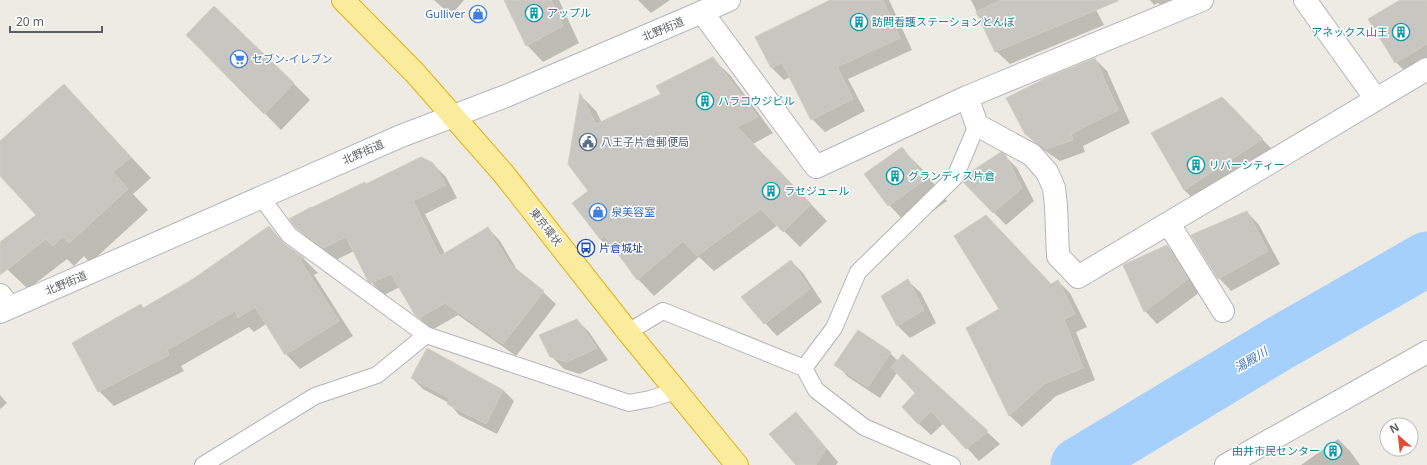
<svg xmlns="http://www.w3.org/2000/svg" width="1427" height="465" font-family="'Noto Sans','Noto Sans JP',sans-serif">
<rect width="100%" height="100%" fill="#edebe3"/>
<path fill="#0003" d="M434,0H464L451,15Z
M505,0H559L579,43L543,62L527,45Z
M638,0H670L651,13Z
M833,0H889L912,50L848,79L865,111L825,132L812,119L791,77L784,80L772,68L756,38Z
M971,0H1091L1104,25L1010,64L996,51Z
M1150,0H1183L1165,10L1158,3L1154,5Z
M1402,0H1427V72L1413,80L1396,62Z
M188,35L293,83L310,100L281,130Z
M713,59L730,75L773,133L753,144L827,221L800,247L778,225L714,271L699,257L654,296L638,279L619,253L617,255L600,239L589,191L580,95L596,111L602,123L662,95Z
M1095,59L1107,71L1130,123L1083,146L1085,152L1060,161L1038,146L1025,133Z
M64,86L151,178L133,194L148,210L90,263L84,256L74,266L67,259L28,289L7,269L0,259V243L37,215L0,175V143Z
M1221,98L1284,161L1206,211L1184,190Z
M902,149L923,170L947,201L910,227L889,205Z
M1004,155L1017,168L1034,201L1006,225L964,182Z
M433,164L446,177L457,198L425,214L445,254L488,228L500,241L519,273L543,292L556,304L516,356L458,315L432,330L416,315L400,287L384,295L369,280L354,251L336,260L309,240L297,228L366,185Z
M1247,212L1259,225L1280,264L1231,291L1219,278Z
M269,227L289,248L303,258L318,273L314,275L353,336L300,369L286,354L266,324L254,332L249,327L181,366L184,371L114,406L99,391L74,343L141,306L144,309L190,282Z
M1167,246L1180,259L1200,292L1157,324L1145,311L1124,265Z
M791,261L803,273L822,302L777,336L765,323Z
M908,281L921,293L936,323L910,338L898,326L882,296Z
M1058,281L1070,293L1087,327L1076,332L1095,380L1056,396L1022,427L1009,415L1001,310Z
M577,320L589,332L608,360L580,374L564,369L551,356Z
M890,353L898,361L987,432L1000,444L979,461L944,423L931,435L918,423L916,393L897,373L880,398L848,377L836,364Z
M412,378L503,390L514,401L497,434L459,415L449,403L423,389Z
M0,395L7,403L0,409Z
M796,413L808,426L838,462L836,465H797Z
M1338,439L1350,451L1360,465H1301Z"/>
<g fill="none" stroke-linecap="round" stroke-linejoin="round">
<path stroke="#a5d0fb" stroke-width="55" d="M1078,465L1280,343L1427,259"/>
</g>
<path fill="#c8c6c0" stroke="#d1cec1" d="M504,0H551L563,26L526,46Z
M830,0H883L900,38L837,67L853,99L811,120L782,63L771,68L755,37Z
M1001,0H1118V1L995,52L976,12Z
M1400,0H1427V44L1395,63L1368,19Z
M214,6L294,83L264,114L186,35Z
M713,57L758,117L737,127L811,204L783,232L761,209L697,256L683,241L637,280L605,236L600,239L572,203L588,191L568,164L580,93L596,124L661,94L656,86Z
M1095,58L1118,110L1071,134L1073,140L1046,149L1025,134L1006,98L1046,78Z
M64,84L131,157L113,172L128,189L69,243L63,236L53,246L46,239L0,275V242L36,215L0,176V141Z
M1222,97L1263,139L1184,190L1151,133Z
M902,147L926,179L888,206L864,174Z
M1001,152L1005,154L1022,188L993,213L963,182L966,175Z
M421,157L433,163L446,185L413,201L440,256L488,227L510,264L544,291L503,344L445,303L419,318L415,315L391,274L371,283L368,281L346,237L323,248L296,228L289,219L311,207V208L365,182L366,184Z
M1247,211L1268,251L1218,279L1191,235Z
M986,215L1051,284L1058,280L1075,314L1064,319L1083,368L1044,384L1009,416L966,328L999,309L954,236Z
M269,226L283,243L304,258L300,260L339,321L285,355L255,307L238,318L235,311L167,350L169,355L98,392L72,343L141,304L143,308L190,281Z
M1167,245L1188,279L1144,312L1123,265Z
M791,260L810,289L764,324L741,297Z
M908,279L924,310L897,326L881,296Z
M577,319L597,348L567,362L550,357L539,335Z
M858,330L891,352L868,387L834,365Z
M427,348L503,390L486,424L447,404L450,399L411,378Z
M903,354L988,431L966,449L931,411L918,424L902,407L915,393L891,367Z
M796,412L826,449L816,465H796L769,434Z"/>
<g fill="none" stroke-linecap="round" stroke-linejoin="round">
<defs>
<path id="service" d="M261,197L289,235L426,335L629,403L650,399L676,391
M628,332L663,311L804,368L816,390L864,427L952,465
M804,368L834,328L858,272L955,177L977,125
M203,465L315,396L377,375L426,335"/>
<path id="minor" d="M1305,0L1376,99
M702,12L816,167L967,97L977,125L1032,155L1047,172L1054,188L1056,206L1058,256L1078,277L1427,69
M967,97L1202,0
M1169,224L1223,311
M0,295L10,307
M1226,465L1427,352"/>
<path id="secondary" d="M0,312L401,136L506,96L702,12L729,0"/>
<path id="trunk" d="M343,0L415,73L503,173L628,332L737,465"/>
</defs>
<use href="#service" stroke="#b3b5ba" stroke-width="18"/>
<use href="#minor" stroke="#b3b5ba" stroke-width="24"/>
<use href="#secondary" stroke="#b4b7bd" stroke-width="24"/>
<use href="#trunk" stroke="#e6b00a" stroke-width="24"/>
<use href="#service" stroke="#fff" stroke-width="16"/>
<use href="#minor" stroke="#fff" stroke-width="22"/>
<use href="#secondary" stroke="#fff" stroke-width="22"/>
<use href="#trunk" stroke="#faec9c" stroke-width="22"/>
</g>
<defs>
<symbol id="building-ring" viewBox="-11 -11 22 22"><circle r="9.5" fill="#fff" stroke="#0f9aa8" stroke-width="1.5"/><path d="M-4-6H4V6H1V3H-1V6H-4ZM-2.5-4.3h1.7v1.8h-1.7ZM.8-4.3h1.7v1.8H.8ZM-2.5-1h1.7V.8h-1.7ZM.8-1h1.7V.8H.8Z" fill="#0f9aa8"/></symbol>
<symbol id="shop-ring" viewBox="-11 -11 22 22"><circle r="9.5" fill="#fff" stroke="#3f7fe0" stroke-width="1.5"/><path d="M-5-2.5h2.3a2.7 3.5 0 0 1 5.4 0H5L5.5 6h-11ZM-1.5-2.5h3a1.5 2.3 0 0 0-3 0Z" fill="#3f7fe0"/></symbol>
<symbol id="supermarket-ring" viewBox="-11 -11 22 22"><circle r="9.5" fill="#fff" stroke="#3f7fe0" stroke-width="1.5"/><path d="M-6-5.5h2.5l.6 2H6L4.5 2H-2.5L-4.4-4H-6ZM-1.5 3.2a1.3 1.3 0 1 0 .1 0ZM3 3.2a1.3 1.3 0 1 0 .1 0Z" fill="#3f7fe0"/></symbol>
<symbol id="civic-ring" viewBox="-11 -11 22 22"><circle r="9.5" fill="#fff" stroke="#5c6f8a" stroke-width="1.5"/><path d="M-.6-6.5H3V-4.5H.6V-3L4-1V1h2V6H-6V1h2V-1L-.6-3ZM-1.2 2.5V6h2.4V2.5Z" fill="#5c6f8a"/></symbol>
<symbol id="bus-ring" viewBox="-11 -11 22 22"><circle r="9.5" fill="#fff" stroke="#1a4fb4" stroke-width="1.5"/><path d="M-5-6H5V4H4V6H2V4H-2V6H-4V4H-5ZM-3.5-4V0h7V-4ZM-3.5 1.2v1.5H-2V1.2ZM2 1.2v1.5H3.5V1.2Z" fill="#1a4fb4"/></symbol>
</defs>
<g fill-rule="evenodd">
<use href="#building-ring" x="524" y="3" width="20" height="20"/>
<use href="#shop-ring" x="468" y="4" width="20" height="20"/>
<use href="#building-ring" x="849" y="12" width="20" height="20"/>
<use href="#building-ring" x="1391" y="22" width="20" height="20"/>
<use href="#supermarket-ring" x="229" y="49" width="20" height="20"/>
<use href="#building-ring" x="695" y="91" width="20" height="20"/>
<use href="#civic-ring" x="578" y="132" width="20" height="20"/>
<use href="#building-ring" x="1186" y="155" width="20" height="20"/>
<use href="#building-ring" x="885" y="166" width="20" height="20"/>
<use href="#building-ring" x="761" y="181" width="20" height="20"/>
<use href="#shop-ring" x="588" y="202" width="20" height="20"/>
<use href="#bus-ring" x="576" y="238" width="20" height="20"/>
<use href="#building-ring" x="1323" y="441" width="20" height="20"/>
</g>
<g text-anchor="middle" stroke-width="3" stroke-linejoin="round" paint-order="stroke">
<g font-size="11" fill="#0d838f" stroke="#fff" text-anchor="start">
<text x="547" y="17">アップル</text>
<text x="872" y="26">訪問看護ステーションとんぼ</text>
<text x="1388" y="36" text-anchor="end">アネックス山王</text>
<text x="718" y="105">ハラコウジビル</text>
<text x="1209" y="169">リバーシティー</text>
<text x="908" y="180">グランディス片倉</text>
<text x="784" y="195">ラセジュール</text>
<text x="1320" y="455" text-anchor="end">由井市民センター</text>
</g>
<g font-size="11" fill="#366cbe" stroke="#fff" text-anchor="start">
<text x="465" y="18" text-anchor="end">Gulliver</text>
<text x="252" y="63">セブン-イレブン</text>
<text x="611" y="216">泉美容室</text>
</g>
<g font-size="11" fill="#5b5e63" stroke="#fff">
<text transform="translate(663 29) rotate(-23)" y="4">北野街道</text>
<text transform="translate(363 152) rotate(-24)" y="4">北野街道</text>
<text transform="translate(546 227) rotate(52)" y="4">東京環状</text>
<text transform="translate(66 283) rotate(-23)" y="4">北野街道</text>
</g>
<g font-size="11" fill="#4e5e75" stroke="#fff" text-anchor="start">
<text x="601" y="146">八王子片倉郵便局</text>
</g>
<g font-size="11" fill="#164399" stroke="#fff" text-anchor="start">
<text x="599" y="252">片倉城址</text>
</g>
<g font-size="12" font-style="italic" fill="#4575b5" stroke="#fff">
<text transform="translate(1251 360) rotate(-31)" y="4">湯殿川</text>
</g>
</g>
<g transform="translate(1399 437) rotate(332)"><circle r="19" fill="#ffffff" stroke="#bdbfc1"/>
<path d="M0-3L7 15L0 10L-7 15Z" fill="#e14d34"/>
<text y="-6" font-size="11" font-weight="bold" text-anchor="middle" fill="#5b5e63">N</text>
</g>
<path d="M10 26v6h92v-6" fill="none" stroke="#5b5e63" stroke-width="2"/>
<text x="16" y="26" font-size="12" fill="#5b5e63" stroke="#ffffff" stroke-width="3" paint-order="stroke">20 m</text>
</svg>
